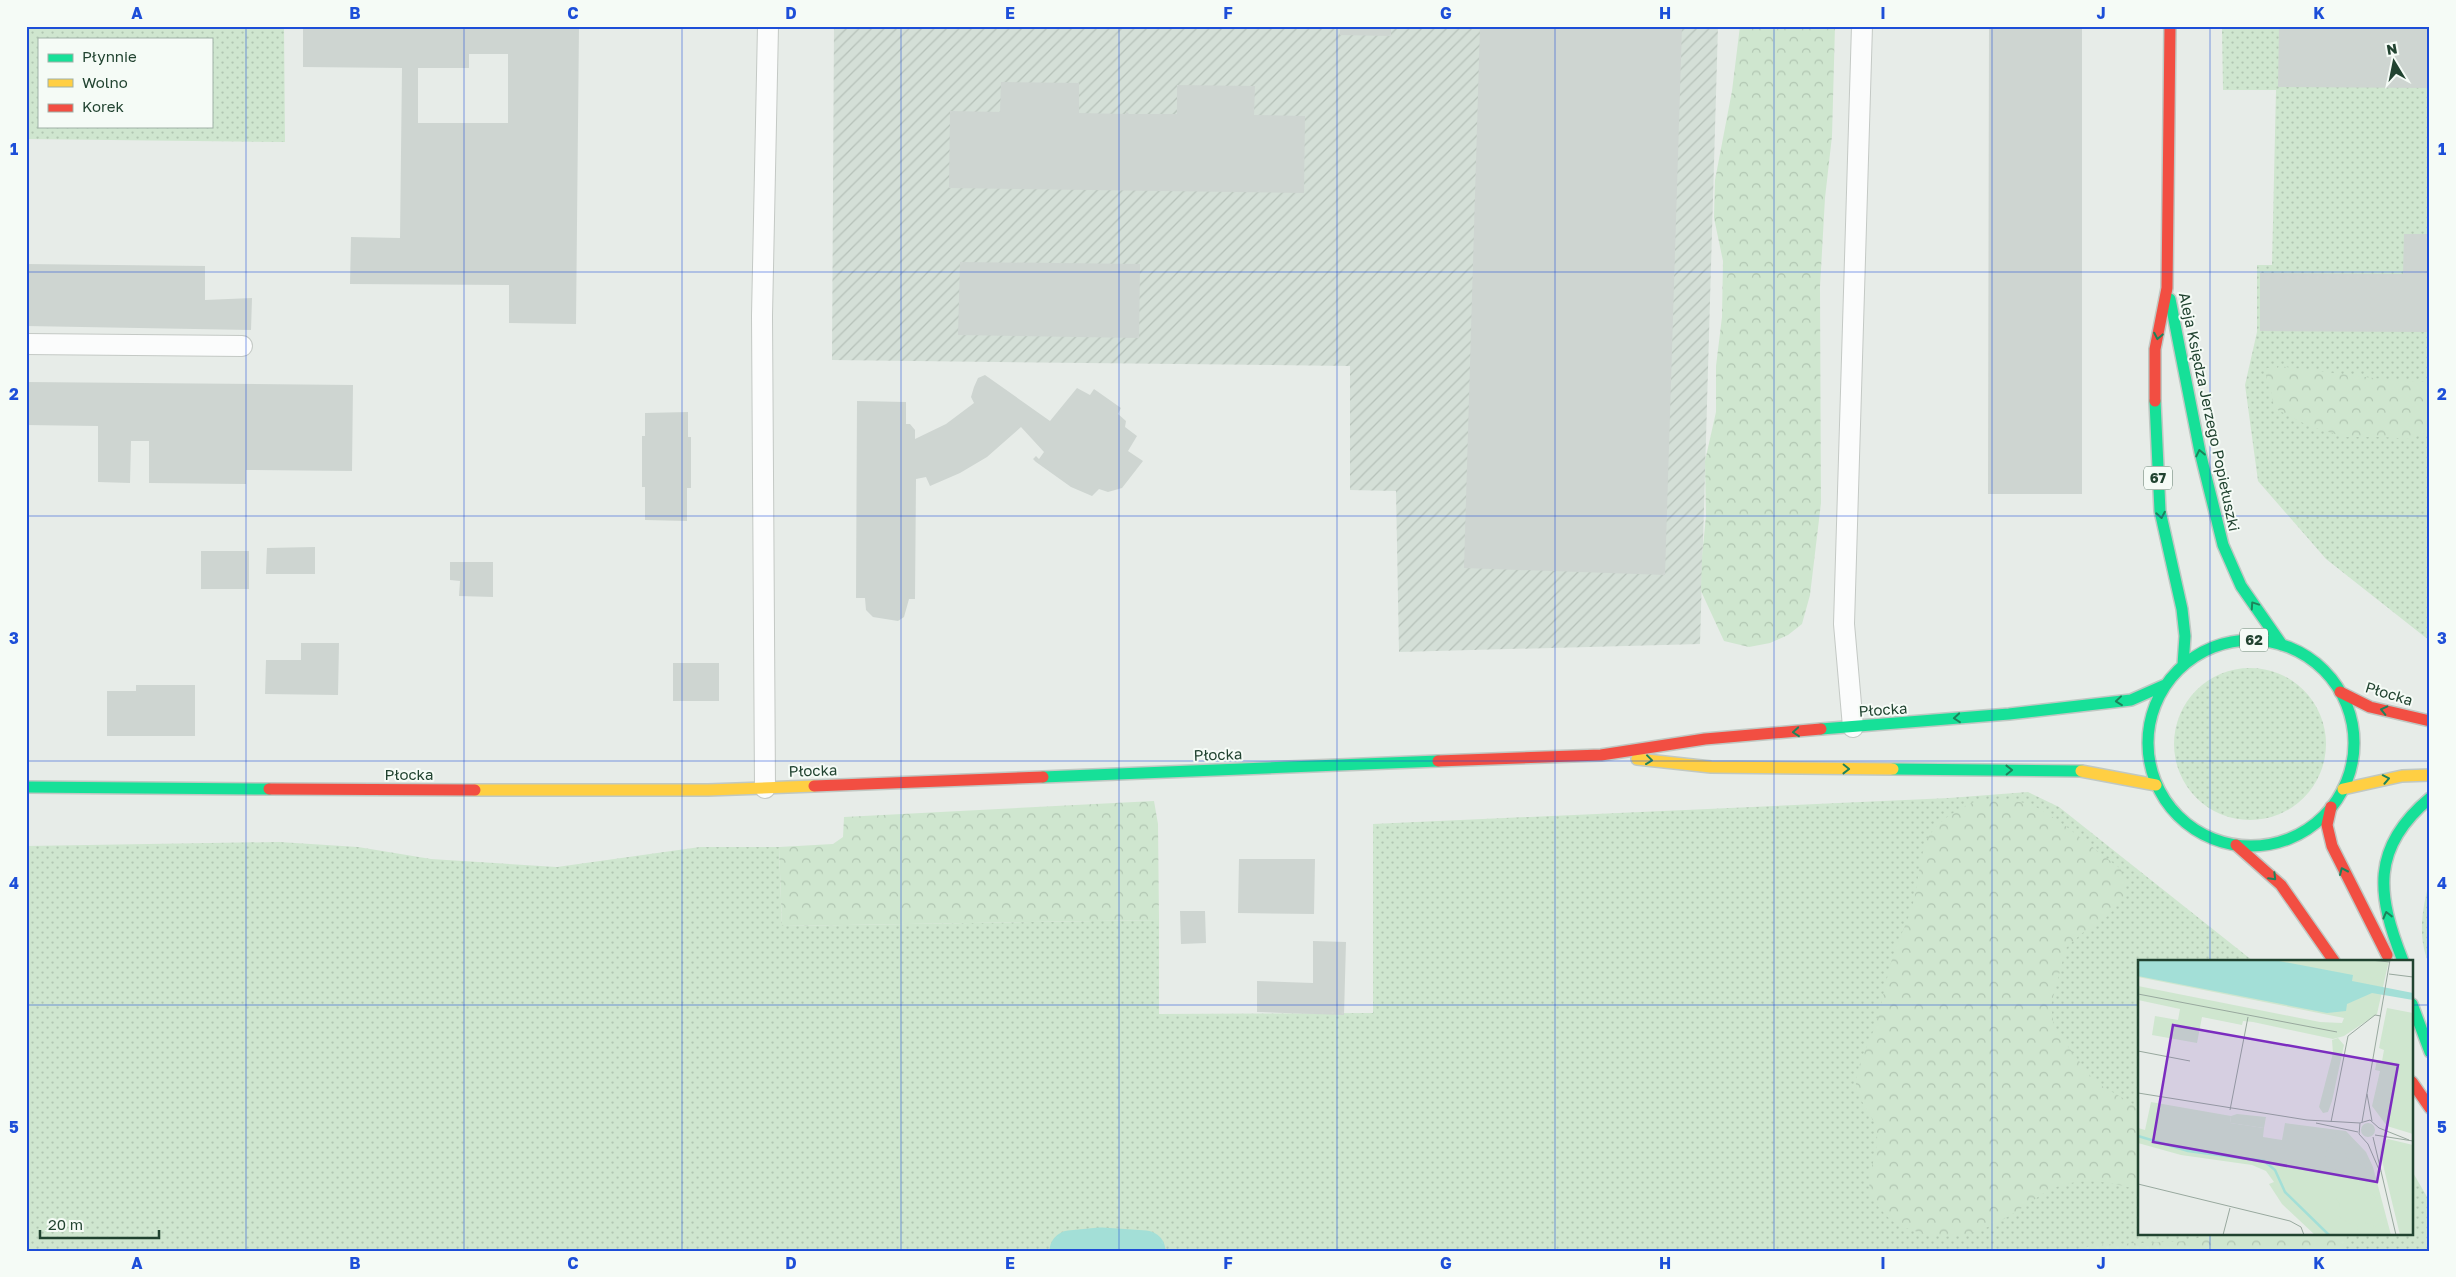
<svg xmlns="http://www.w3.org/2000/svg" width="2456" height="1277" font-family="'Golos Text',sans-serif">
<defs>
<pattern id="industrial-furrows" width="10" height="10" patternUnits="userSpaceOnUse" patternTransform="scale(1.25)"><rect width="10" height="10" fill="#d4dfd7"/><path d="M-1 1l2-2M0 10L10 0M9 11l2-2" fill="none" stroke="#b6c1b9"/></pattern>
<pattern id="green-dots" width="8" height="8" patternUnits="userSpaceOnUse" patternTransform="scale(1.25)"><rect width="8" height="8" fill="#cfe6cf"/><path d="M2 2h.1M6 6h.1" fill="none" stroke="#b1c6b2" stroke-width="1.8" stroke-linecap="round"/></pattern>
<pattern id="forest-crowns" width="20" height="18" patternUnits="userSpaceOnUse" patternTransform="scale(1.25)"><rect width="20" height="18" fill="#cfe6cf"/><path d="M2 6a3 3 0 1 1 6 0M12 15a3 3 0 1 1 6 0" fill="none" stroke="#b1c6b2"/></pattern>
</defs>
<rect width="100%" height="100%" fill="#e7ece8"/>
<path fill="url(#industrial-furrows)" d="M834,26H1718L1700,644L1399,652L1396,491L1350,490V366L832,360Z"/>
<path fill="url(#green-dots)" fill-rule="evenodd" d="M26,26H284L285,142L26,139ZM39,39H211V126H39Z
M2222,26H2430V641L2326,559L2258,481L2245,385L2257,332V265H2272L2276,90H2223Z
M2174 744a76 76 0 1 1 152 0a76 76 0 1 1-152 0Z
M2028,792L2059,807L2253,961H2140V1233H2412V1171L2430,1202V1251H26V846L279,842L358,847L431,859L557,867L700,847H779L782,926L1159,920V1014L1373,1013V824L1949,798Z
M2430,877V966C2416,936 2423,908 2430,877Z"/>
<path fill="url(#forest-crowns)" d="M1740,26H1835L1832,136L1825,198L1820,287L1821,503L1810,595L1802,624L1788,635L1770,643L1749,647L1724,641L1701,591L1702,557L1706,516L1705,461L1716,412V366L1722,317L1723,261L1714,218L1715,180L1732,91Z
M2278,366L2389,380L2430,382V431L2410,439L2384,437H2345L2309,426L2274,408L2272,395L2264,369Z
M1979,800C1996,800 2020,799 2036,807C2067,824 2093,849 2121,869L2127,893L2109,915L2081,934L2066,948L2051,1005L2054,1028L2095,1082L2140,1108V1190C2113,1183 2089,1177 2062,1185C2045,1190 2035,1200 2020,1209C1978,1237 1944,1246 1897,1224C1891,1221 1887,1216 1883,1212C1855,1183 1879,1166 1877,1134C1876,1117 1857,1100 1856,1086C1855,1069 1868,1045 1874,1029C1883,1005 1885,980 1893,956C1898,939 1907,924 1912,907C1918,890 1920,847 1930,834C1943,817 1959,808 1979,800Z
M1154,801L1158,824L1159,920L782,926L779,847L833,844L843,837L844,817Z
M2204,1233H2348L2342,1251H2074L2094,1245L2189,1241L2203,1236Z"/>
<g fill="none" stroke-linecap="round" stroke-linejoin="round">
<path stroke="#a3dfd7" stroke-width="41" d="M1070,1251L1101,1248L1145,1251"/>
</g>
<path fill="#ced5d1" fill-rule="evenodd" d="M303,26H579L576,324L509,323V285L350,284L351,237L400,238L402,68L303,67ZM469,54H508V123H418V68H469Z
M1340,26H1391V36L1340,35Z
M1480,26H1682L1665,575L1464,568Z
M1989,26H2082V494H1988Z
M2279,26H2430V88L2278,87Z
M1001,82L1079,83V113L1126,114V111L1129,114H1177V85L1255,86L1254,115L1305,116L1304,193L949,188L950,111L1000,112Z
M2404,234H2430V332L2260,331V273L2403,274Z
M960,262L1140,264L1139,338L958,335Z
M26,264L205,266V300L252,298L251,330L26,326Z
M985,375L1050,421L1077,388L1090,395L1094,389L1121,408L1118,414L1126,421L1125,427L1137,436L1128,451L1143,461L1122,488L1108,492L1099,489L1092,496L1071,487L1036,462L1033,459L1036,456L1039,459L1044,452L1021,427L987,457L960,473L930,486L926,477L916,479L915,599H909L904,617L898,621L873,617L866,610L865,598H856L857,401L906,402V424H910L915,430V439L946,424L974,403L971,397L974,387L978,378Z
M26,382L353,385L352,471L246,470V484L149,483V441H131L130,483L98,482V426L26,425Z
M688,412V437H691V488H687V521L645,520V487H642V436H645V413Z
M315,547V574H266L267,548Z
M201,551H249V589H201Z
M450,562H493V597L459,596L460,581L450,580Z
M301,643H339L338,695L265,694L266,660H301Z
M673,663H719V701H673Z
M136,685H195V736H107V691H136Z
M1239,859H1315L1314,914L1238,913Z
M1180,911H1205L1206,943L1181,944Z
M1313,941L1346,942L1344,1015L1257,1012V981L1313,983Z"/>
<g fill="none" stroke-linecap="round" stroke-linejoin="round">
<defs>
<path id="lane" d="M26,344L242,346
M1853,727L1844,624L1862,26
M765,788L762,316L768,26"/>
<path id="fast" d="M2170,299L2200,452L2223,545L2241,586L2282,645
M2155,401L2160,511L2182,609L2185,636L2183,665
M2148 743a103 103 0 1 1 206 0a103 103 0 1 1-206 0Z
M1821,729L2009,714L2131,700L2165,685
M1893,769L2081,771
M1043,777L1438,761
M26,787L269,789
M2403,961C2377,895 2370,848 2430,798
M2412,1004L2430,1052"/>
<path id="slow" d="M1637,759L1711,767L1893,769
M2081,771L2156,785
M2343,789L2402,776L2430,775
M475,790H708L814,786"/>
<path id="jam" d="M2155,401V349L2167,288L2170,26
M2340,692L2370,707L2430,721
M1438,761L1601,755L1705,739L1821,729
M814,786L1043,777
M269,789L475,790
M2331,807L2327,825L2332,846L2387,955
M2236,845L2281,885L2334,961
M2412,1082L2430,1108"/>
</defs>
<use href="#lane" stroke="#c4c9c5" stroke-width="22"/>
<use href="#fast" stroke="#c0c8c3" stroke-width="14"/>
<use href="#slow" stroke="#c0c8c3" stroke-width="14"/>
<use href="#jam" stroke="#c0c8c3" stroke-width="14"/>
<use href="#lane" stroke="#fbfcfc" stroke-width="20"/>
<use href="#fast" stroke="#16e098" stroke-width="11"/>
<use href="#slow" stroke="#ffcf43" stroke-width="11"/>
<use href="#jam" stroke="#f24e42" stroke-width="11"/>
</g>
<defs><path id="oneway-chevron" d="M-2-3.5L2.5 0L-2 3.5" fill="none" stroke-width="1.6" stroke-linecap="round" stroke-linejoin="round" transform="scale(1.25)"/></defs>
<g stroke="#1d825a">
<use href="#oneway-chevron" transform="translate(2158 336) rotate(101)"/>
<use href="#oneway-chevron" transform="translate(2200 453) rotate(-102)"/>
<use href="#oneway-chevron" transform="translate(2161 515) rotate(80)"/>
<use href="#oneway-chevron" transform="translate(2254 605) rotate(-124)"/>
<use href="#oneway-chevron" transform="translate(2119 701) rotate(174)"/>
<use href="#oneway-chevron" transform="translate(2384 710) rotate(-167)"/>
<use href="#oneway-chevron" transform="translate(1957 718) rotate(175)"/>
<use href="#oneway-chevron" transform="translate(1796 732) rotate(175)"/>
<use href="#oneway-chevron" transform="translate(1649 760) rotate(7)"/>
<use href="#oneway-chevron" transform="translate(1846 769) rotate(1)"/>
<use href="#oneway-chevron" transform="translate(2009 770) rotate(-1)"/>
<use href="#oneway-chevron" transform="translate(2386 779) rotate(-11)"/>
<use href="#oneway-chevron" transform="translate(2343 871) rotate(-114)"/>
<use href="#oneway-chevron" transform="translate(2273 877) rotate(45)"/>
<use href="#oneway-chevron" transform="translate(2387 915) rotate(-104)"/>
</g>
<path fill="none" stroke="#1d4ed8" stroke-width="1" stroke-opacity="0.55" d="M246,26V1251M464,26V1251M682,26V1251M901,26V1251M1119,26V1251M1337,26V1251M1555,26V1251M1774,26V1251M1992,26V1251M2210,26V961M26,272H2430M26,516H2430M26,761H2430M26,1005H2140M2412,1005H2430M2210,1233V1251"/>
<g text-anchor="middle" stroke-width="4" stroke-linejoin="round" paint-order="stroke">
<g fill="#f5fbf6" stroke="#617a6b" stroke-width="1">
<rect x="2144" y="466.5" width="28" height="23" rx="4"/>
<rect x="2240" y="628.5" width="28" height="23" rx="4"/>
</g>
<g font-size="14" font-weight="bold" fill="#214330">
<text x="2158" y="483">67</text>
<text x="2254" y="645">62</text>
</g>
<g font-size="15" fill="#214330" stroke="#f5fbf6">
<text transform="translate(2209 412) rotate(78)" y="5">Aleja Księdza Jerzego Popiełuszki</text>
<text transform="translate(2389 694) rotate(17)" y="5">Płocka</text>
<text transform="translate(1883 710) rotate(-4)" y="5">Płocka</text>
<text transform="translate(1218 755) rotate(-2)" y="5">Płocka</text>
<text transform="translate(813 771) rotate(-2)" y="5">Płocka</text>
<text x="409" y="780">Płocka</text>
</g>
</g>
<g transform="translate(2138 960)">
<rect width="275" height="275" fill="#e7ece8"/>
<path d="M0,0H251L239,54L206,76L195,79L115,62L105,61L104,65L64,57L59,83L14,75L17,56L40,60L42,49L0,40V26L182,62L204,63L206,58L0,17ZM249,48L275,53V174L249,166L234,146L242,111L237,110L239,100L244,101L246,90L241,88ZM13,142L93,156L92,163L126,168L125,177L144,180L147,163L208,171L228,192L235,207L253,275H177L144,244L131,224L136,222L128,211L114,205L43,195L0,183V168L7,170ZM223 170a7 7 0 1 1 14 0a7 7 0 1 1-14 0ZM250,179L275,185V275H262L242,192L245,182Z" fill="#cfe6cf"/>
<path d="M250,54L247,82L253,83V86H268L275,92L245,87ZM200,78L206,85L194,141L190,152L185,153L181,147L195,93L194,80ZM275,133V148L270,150L237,140L238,136L270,140ZM99,154L128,157L126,168L92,163L93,156ZM203,171L215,179L207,190L209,198L232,210L227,225L238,239V267L222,261L217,275H214V265L201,257L202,245L198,238L201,228L213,224L203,219L202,214H217V211L207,207L193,210L187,205L188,192L198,173ZM264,211L275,215V229L260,226Z" fill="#cfe6cf"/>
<path d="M0,0H136L215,15L214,21L275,33V40L234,33L209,44L208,51L189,53L0,16Z" fill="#a3dfd7"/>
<path fill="none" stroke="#a3dfd7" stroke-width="2.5" d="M0,176L50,191L126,201L137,210L147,232L191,275"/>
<path fill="none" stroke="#98a89e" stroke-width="1" d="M232,0L252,2M251,14L275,17M0,34L199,72M0,91L52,101M0,133L169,160L222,163M229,134L234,161M92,150L110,57M193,162L210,76L237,55L243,56M224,162L252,0M178,163L220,172M237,175L275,181M235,177L258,275M242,212L230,184L221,174L222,163L232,160L241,168L271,180M0,224L152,261L163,267L166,275M85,275L92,248"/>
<path fill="#7b2cbf" fill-opacity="0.15" stroke="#7b2cbf" stroke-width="2.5" d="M35,65L260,105L239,222L15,182Z"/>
<rect width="275" height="275" fill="none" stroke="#214330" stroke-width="2.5"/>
</g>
<rect width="2456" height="1277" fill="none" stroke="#f5fbf6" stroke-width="55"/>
<rect x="38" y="38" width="175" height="90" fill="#f5fbf6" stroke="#a0b1a7"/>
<rect x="48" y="54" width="25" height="8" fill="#16e098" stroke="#a0b1a7"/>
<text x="82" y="62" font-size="15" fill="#214330">Płynnie</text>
<rect x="48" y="79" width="25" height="8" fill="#ffcf43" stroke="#a0b1a7"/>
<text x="82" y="88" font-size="15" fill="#214330">Wolno</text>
<rect x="48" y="104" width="25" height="8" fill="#f24e42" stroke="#a0b1a7"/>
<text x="82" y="112" font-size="15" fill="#214330">Korek</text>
<g transform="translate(2394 62) rotate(350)" stroke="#f5fbf6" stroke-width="4" paint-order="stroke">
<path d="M0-4L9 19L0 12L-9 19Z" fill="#214330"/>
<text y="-8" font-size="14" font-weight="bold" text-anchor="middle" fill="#214330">N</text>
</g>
<path d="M40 1230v8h119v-8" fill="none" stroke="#214330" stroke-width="2.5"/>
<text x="48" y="1230" font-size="15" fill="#214330" stroke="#f5fbf6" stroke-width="4" paint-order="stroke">20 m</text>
<rect x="28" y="28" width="2400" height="1222" fill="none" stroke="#1d4ed8" stroke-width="2"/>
<g font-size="16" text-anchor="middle" font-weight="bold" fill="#1d4ed8">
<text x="137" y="19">A</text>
<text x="355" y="19">B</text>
<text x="573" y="19">C</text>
<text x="791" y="19">D</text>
<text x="1010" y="19">E</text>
<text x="1228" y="19">F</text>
<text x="1446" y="19">G</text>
<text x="1665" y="19">H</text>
<text x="1883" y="19">I</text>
<text x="2101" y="19">J</text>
<text x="2319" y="19">K</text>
<text x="14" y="155">1</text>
<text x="2442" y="155">1</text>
<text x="14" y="400">2</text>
<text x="2442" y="400">2</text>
<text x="14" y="644">3</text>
<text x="2442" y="644">3</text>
<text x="14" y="889">4</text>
<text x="2442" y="889">4</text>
<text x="14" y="1133">5</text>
<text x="2442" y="1133">5</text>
<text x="137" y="1269">A</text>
<text x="355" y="1269">B</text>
<text x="573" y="1269">C</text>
<text x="791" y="1269">D</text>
<text x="1010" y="1269">E</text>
<text x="1228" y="1269">F</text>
<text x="1446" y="1269">G</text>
<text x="1665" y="1269">H</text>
<text x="1883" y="1269">I</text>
<text x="2101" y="1269">J</text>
<text x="2319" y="1269">K</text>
</g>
</svg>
